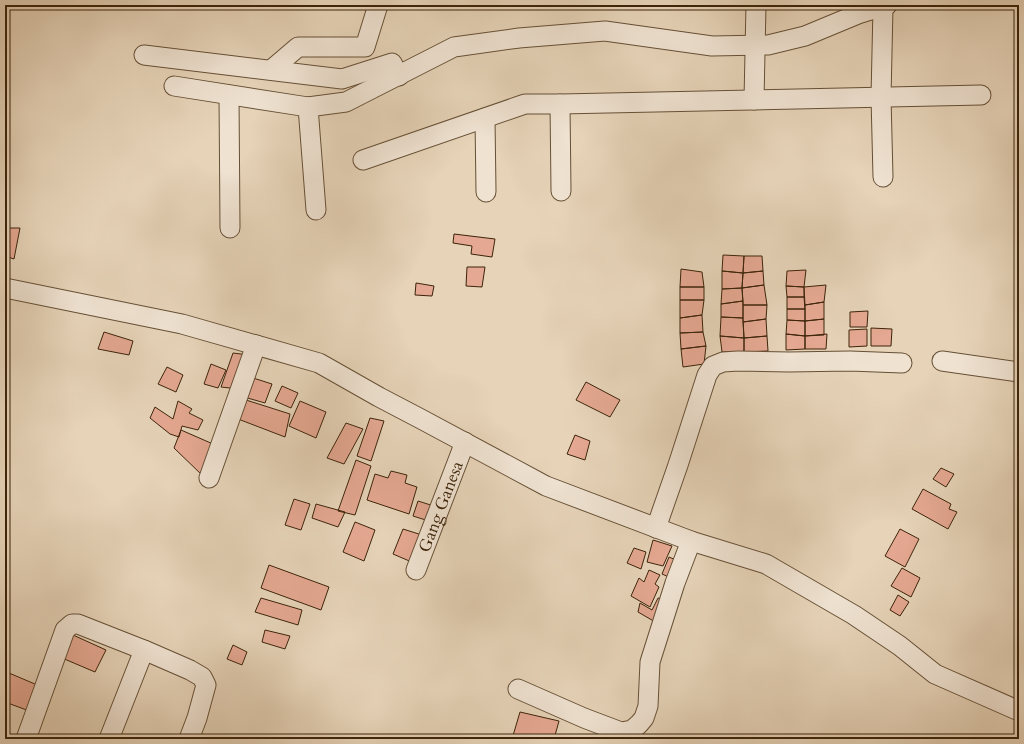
<svg xmlns="http://www.w3.org/2000/svg" width="1024" height="744" font-family="Cardo,serif">
<rect width="100%" height="100%" fill="#e6d3b8"/>
<filter id="stains"><feTurbulence type="fractalNoise" baseFrequency=".005" numOctaves="4"/><feColorMatrix values="0 0 0 0 .2 0 0 0 0 .09 0 0 0 0 .02 0 0 0 .5 -.17"/></filter>
<radialGradient id="worn" r=".72"><stop offset=".6" stop-color="#630" stop-opacity="0"/><stop offset="1" stop-color="#630" stop-opacity=".3"/></radialGradient>
<path fill="#e5a892" stroke="#3c240a" d="M5,228H20L14,259L5,256Z
M454,234L495,239L492,257L471,254L472,246L453,243Z
M723,255L744,256L743,273L722,271Z
M744,256H762L763,271L743,273Z
M5,264L9,265L5,279Z
M467,267H485L482,287L466,286Z
M681,269L702,272L704,287H680Z
M806,270L804,287L786,286L787,271Z
M722,271L743,273L742,288L722,289Z
M763,271L764,285L742,288L743,273Z
M416,283L434,286L432,296L415,295Z
M764,285L767,305H743L742,288Z
M826,285L824,302L805,305L804,287Z
M786,286L804,287V297H787Z
M680,287H704V300H680Z
M742,288L743,301L721,304L722,289Z
M787,297H804L805,309H787Z
M680,300H704L702,315L680,318Z
M743,301V318L721,317V304Z
M824,302V319L805,321V305Z
M743,305H767L766,319L743,322Z
M787,309H805V321L787,320Z
M868,311L867,327H850V312Z
M702,315L703,332L680,333V318Z
M721,317L743,318L744,338L720,336Z
M766,319L767,336L744,338L743,322Z
M824,319V335L805,336V321Z
M787,320L805,321V336L786,334Z
M871,328L892,329L891,346H871Z
M867,329V346L849,347V330Z
M104,332L133,341L129,355L98,349Z
M703,332L706,346L681,349L680,333Z
M786,334L805,336V349L786,350Z
M827,334L826,349H805V336Z
M720,336L744,338V352H722Z
M767,336L768,351L744,352V338Z
M706,346L704,364L683,367L681,349Z
M233,353L249,355L239,389L221,387Z
M211,364L226,370L218,388L204,384Z
M167,367L183,375L176,392L158,384Z
M250,377L272,384L265,403L244,397Z
M586,382L620,400L610,417L576,400Z
M282,386L298,393L291,408L275,401Z
M246,400L290,414L285,437L238,419Z
M178,401L192,409L189,413L203,420L198,430L182,426L179,437L170,434L150,418L155,407L173,419Z
M300,401L326,412L316,438L289,426Z
M370,418L384,421L371,461L357,456Z
M346,423L363,429L344,464L327,458Z
M181,430L213,444L202,475L174,448Z
M575,435L590,441L585,460L567,454Z
M356,460L371,466L355,515L338,511Z
M941,468L954,474L946,487L933,479Z
M391,471L407,475L405,483L417,487L409,514L367,500L375,474L388,478Z
M923,489L951,504L949,509L957,512L948,529L912,509Z
M294,499L310,504L301,530L285,525Z
M418,501L437,507L432,522L413,516Z
M316,504L345,512L338,527L312,518Z
M355,522L375,530L364,561L343,552Z
M403,529L422,535L414,563L393,554Z
M900,529L919,539L905,567L885,556Z
M653,540L672,546L663,566L647,562Z
M634,548L646,552L641,569L627,563Z
M669,557L678,561L671,578L662,574Z
M269,565L329,587L321,610L261,588Z
M902,568L920,578L911,597L891,586Z
M649,570L660,575L655,584L659,587L650,607L631,596L639,578L644,582Z
M898,595L909,602L900,616L890,610Z
M261,598L302,610L298,625L255,612Z
M658,598L664,599L657,623L638,612L640,603L652,610Z
M265,630L290,636L285,649L262,642Z
M73,635L106,650L95,672L62,658Z
M233,645L247,652L242,665L227,659Z
M9,673L42,687L32,712L5,702V680Z
M520,712L559,721L554,739H512Z"/>
<g fill="none" stroke-linecap="round" stroke-linejoin="round">
<defs>
<g id="minor">
<path d="M144,55L342,79L392,63L399,76"/>
<path d="M271,70L298,47H365L378,5"/>
<path d="M174,86L308,107"/>
<path d="M229,95L230,228"/>
<path d="M754,100L756,5"/>
<path d="M560,104L561,191"/>
<path d="M485,118L486,192"/>
<path d="M363,160L525,104H560L981,95"/>
<path d="M883,177L881,97L883,7"/>
<path d="M316,210L308,107L346,102L454,47L519,38L605,31L712,46L768,45L805,36L858,14L887,5"/>
<path d="M5,288L182,324L319,363L379,397L421,419L546,486L691,541L766,564L854,615L900,646L935,674L1019,711"/>
<path d="M942,361L1019,372"/>
<path d="M209,478L256,345"/>
<path d="M656,528L678,465L707,375L713,366L723,362L738,361L789,362L850,361L902,363"/>
<path id="s1" d="M416,570L465,442"/>
<path d="M518,689L584,718L621,732L632,730L639,724L644,718L648,706L650,662L675,583L691,541"/>
<path d="M26,739L65,630L72,624H78L144,650"/>
<path d="M109,739L144,650L190,670L202,677L206,685L197,718L189,739"/>
</g>
</defs>
<use href="#minor" stroke="#665036" stroke-width="21"/>
<use href="#minor" stroke="#efe2d1" stroke-width="19"/>
</g>
<g text-anchor="middle" stroke-width="3" stroke-linejoin="round" paint-order="stroke">
<g font-size="17" fill="#3c240a" stroke="#efe2d1">
<text dy="6" stroke="none"><textPath href="#s1" startOffset="68">Gang Ganesa</textPath></text>
</g>
</g>
<rect width="1024" height="744" fill="none" stroke="#e6d3b8" stroke-width="20"/>
<rect x="6" y="6" width="1012" height="732" fill="none" stroke="#3c240a" stroke-width="2"/>
<rect x="10" y="10" width="1004" height="724" fill="none" stroke="#3c240a"/>
<rect width="100%" height="100%" filter="url(#stains)"/>
<rect width="100%" height="100%" fill="url(#worn)"/>
</svg>
